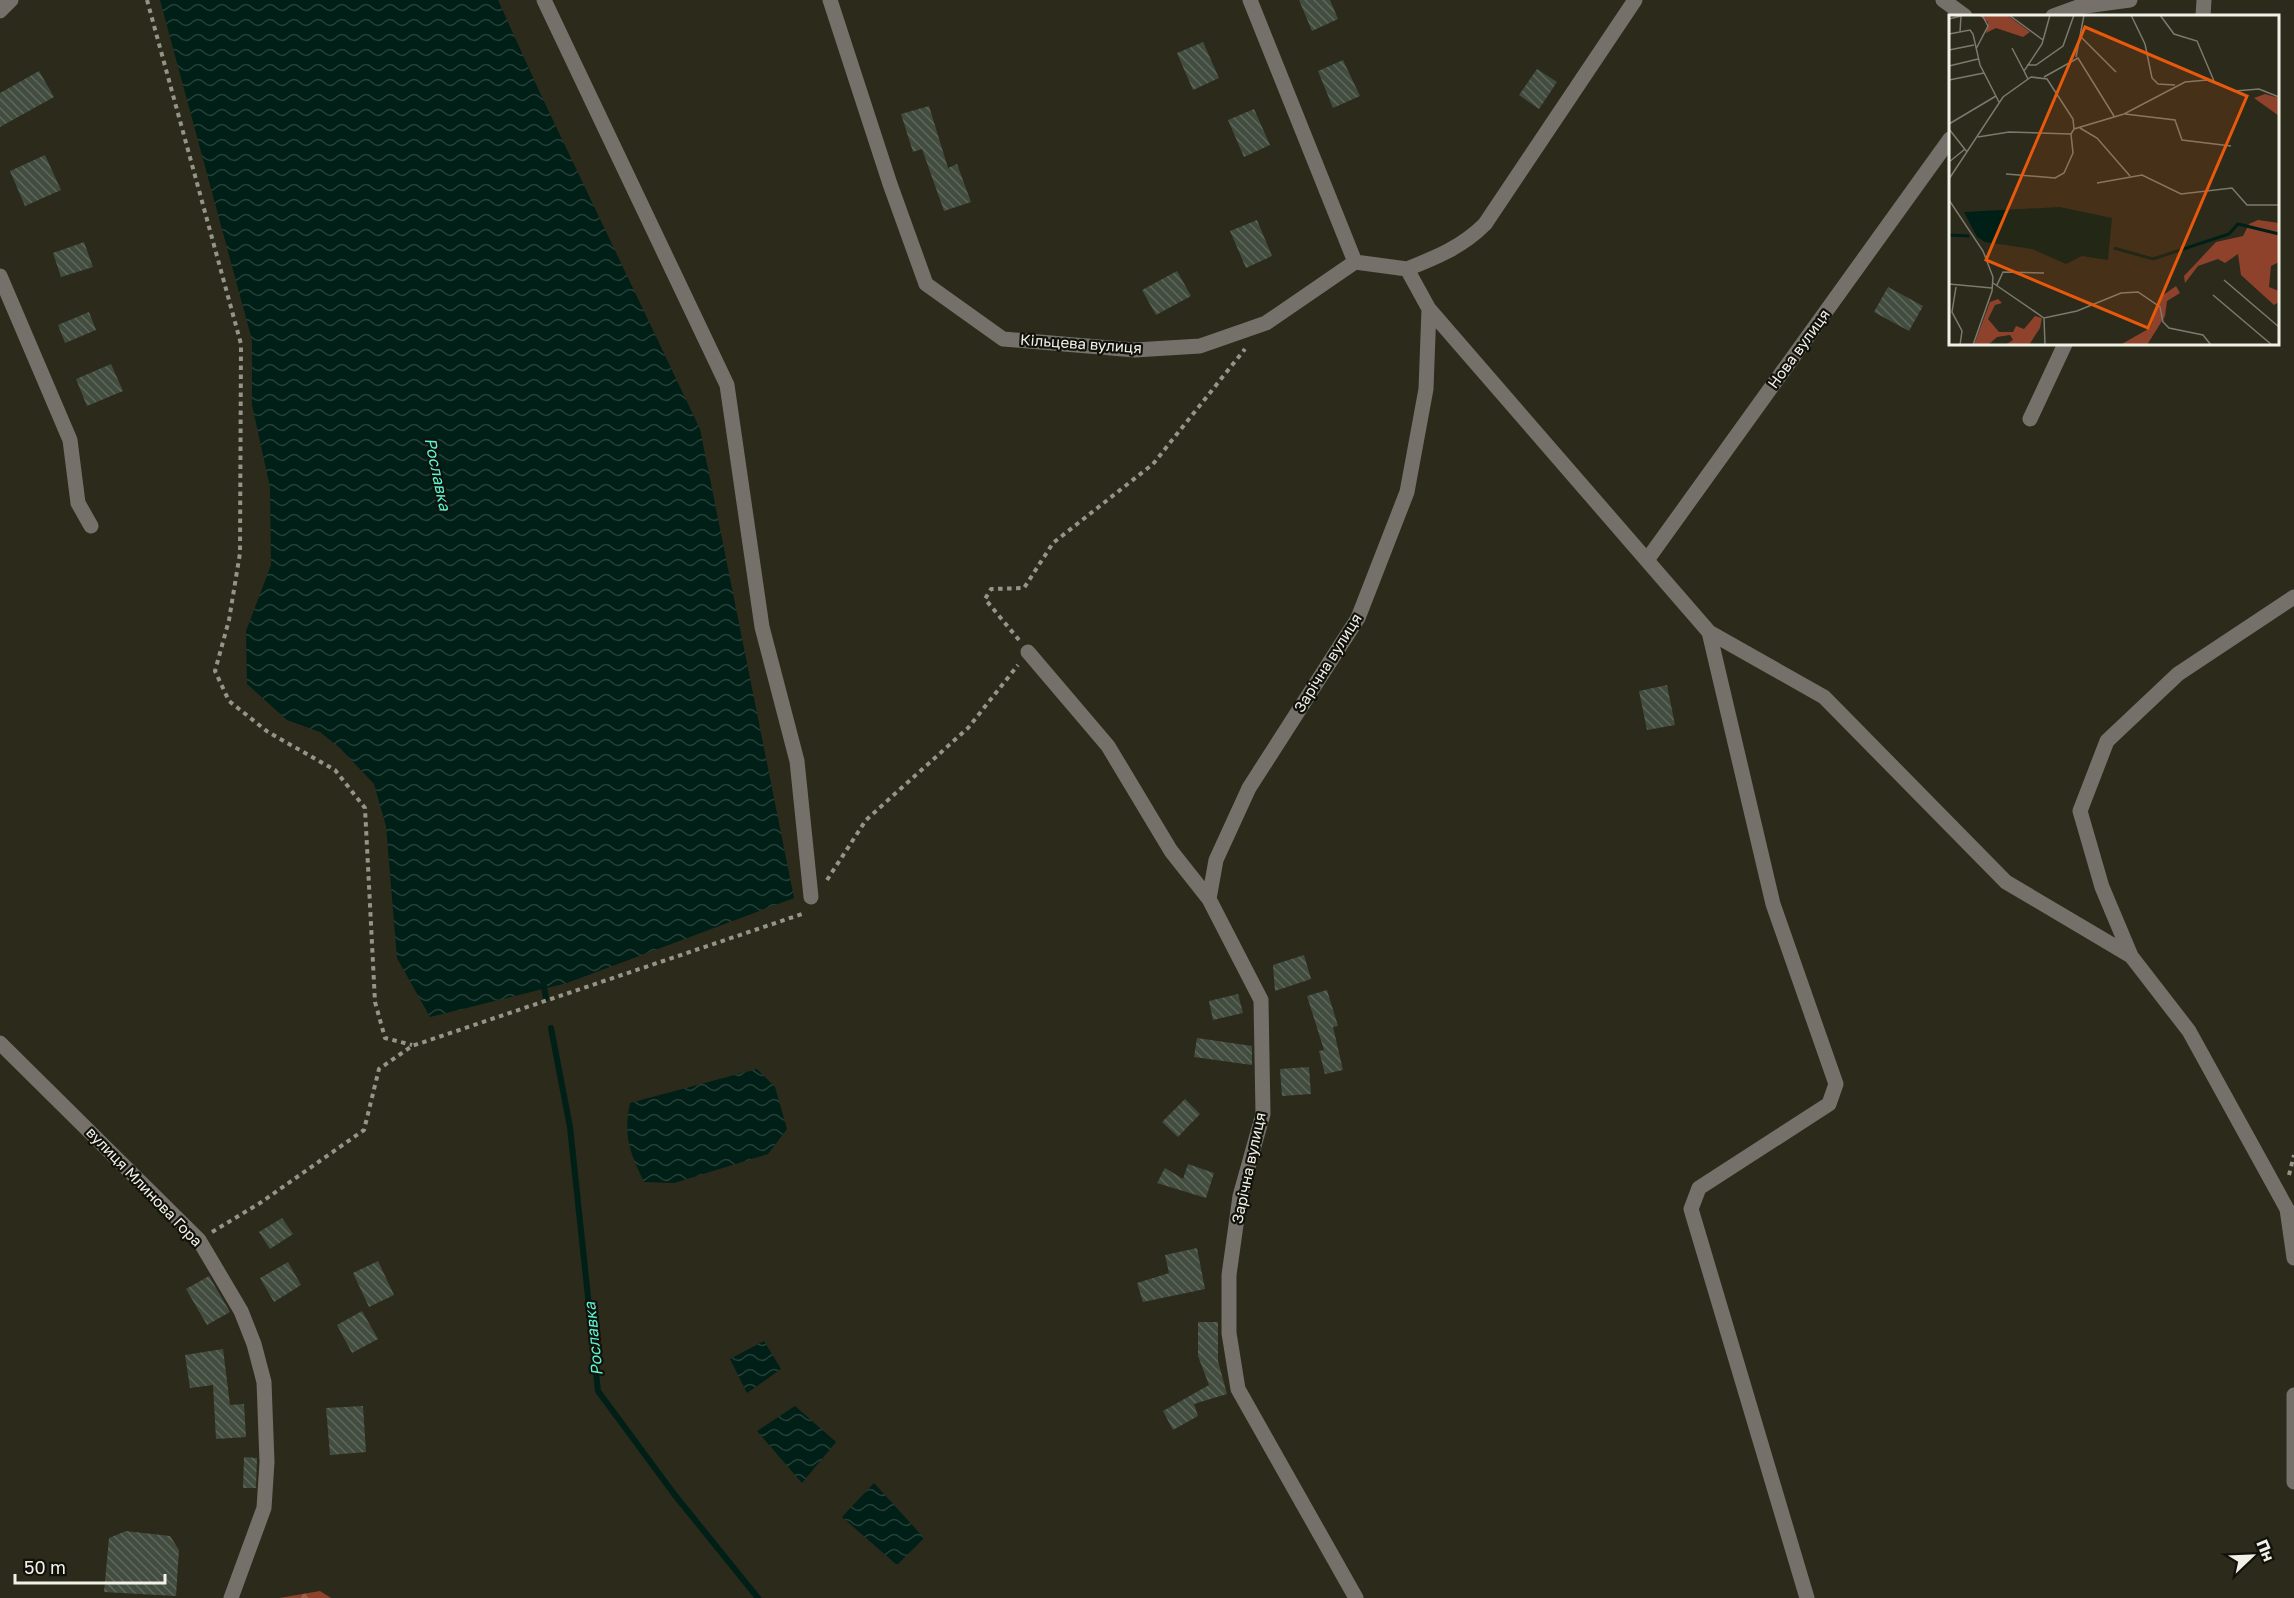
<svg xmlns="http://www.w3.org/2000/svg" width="2294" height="1598" font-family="'Golos Text',sans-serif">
<defs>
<pattern id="forest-firs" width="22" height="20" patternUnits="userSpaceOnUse" patternTransform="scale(1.5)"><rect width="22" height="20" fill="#8f422b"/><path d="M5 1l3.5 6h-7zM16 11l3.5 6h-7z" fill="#9f5e4a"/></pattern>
<pattern id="water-waves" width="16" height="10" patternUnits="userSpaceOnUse" patternTransform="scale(1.5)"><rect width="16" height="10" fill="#001f17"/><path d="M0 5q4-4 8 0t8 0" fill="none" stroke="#264039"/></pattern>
<pattern id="building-back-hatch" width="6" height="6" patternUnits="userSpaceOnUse" patternTransform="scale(1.5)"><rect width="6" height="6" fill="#424d40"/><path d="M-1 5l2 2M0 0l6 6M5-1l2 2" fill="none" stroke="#5e675c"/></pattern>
</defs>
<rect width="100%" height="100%" fill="#2b2a1b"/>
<path fill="url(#forest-firs)" d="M320,1591L331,1598H279Z"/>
<path fill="url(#water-waves)" d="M160,0H498L540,93L700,429L794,898L567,983L430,1017L397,958L386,826L374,784L340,748L320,732L287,720L247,684L246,631L271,565L270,487L252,405V340Z
M757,1069L775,1087L787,1129L768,1154L674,1183L644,1182C630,1152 623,1137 630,1103Z
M764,1341L781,1369L747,1393L730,1359Z
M795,1406L836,1442L802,1483L757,1431Z
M874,1483L924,1538L897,1565L842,1517Z"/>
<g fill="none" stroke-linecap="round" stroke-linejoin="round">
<path stroke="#001f17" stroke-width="6" d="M543,981L546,998
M551,1028L570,1127L598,1391L674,1494L758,1598"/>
</g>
<path fill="url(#building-back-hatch)" d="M1299,0H1330L1338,19L1312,31Z
M1203,42L1219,78L1193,90L1177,53Z
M1343,60L1360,96L1333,108L1318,71Z
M1537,69L1557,82L1539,109L1519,95Z
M39,71L54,97L0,127V93Z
M929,106L948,168L957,164L971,202L944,211L922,149L913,152L901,114Z
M1254,109L1270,145L1244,157L1228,120Z
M45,155L61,190L25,206L10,171Z
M1257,220L1272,256L1246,268L1230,231Z
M84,242L93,267L61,277L53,253Z
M1177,271L1191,296L1156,315L1142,290Z
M1888,287L1923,306L1909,331L1874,312Z
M89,312L96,330L65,343L58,325Z
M111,364L123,391L87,406L76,379Z
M1667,685L1675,725L1647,730L1639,691Z
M1304,955L1311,979L1275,991L1273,965Z
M1327,990L1338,1026L1333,1027L1343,1070L1325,1074L1319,1051L1324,1050L1307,996Z
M1238,994L1243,1013L1213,1020L1209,1001Z
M1197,1038L1252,1046V1065L1194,1057Z
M1309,1067L1311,1094L1282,1096L1280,1069Z
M1185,1099L1200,1114L1178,1137L1162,1122Z
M1188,1164L1214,1173L1206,1198L1157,1183L1165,1168L1183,1179Z
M282,1218L293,1234L270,1249L259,1232Z
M1197,1248L1205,1289L1143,1302L1137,1283L1169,1273L1165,1255Z
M378,1261L394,1295L369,1307L353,1273Z
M288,1262L301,1285L274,1302L260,1278Z
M209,1276L230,1312L207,1325L186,1289Z
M362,1311L378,1339L352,1353L337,1325Z
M1198,1322H1218V1361L1227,1394L1194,1404L1198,1416L1173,1430L1163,1411L1209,1385L1198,1356Z
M223,1349L230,1405L244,1404L246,1437L216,1439L213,1385L190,1388L185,1355Z
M363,1406L366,1452L330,1455L326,1408Z
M244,1457L257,1458L256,1488H243Z
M126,1531L170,1536L179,1550L176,1596L104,1592L109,1538Z"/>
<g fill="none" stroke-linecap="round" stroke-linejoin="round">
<path stroke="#959488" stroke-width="4" stroke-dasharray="4.5 4.5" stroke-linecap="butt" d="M147,0L241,344L240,553L229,620L215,671L229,701L268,732L335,770L365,808L375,1002L385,1038L412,1045
M1019,640L985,599L991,589L1024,588L1053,543L1153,464L1245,349
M827,880L866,820L968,728L1018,665
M2289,1175L2294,1155
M212,1232L260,1203L364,1130L379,1069L412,1046L805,913"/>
<path stroke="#75706a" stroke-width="15" d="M544,0L727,385L762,627L797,761L811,897
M830,0L890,184L926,284L1003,339L1135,350L1200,346L1266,323L1355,262
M1250,0L1355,262
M1943,0L1965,16
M0,11L11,0
M2053,16L2078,7L2130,0
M2203,16L2204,0
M1355,262L1407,269L1429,309L1709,632L1824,697L2006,882L2131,956L2189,1031L2282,1200L2287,1209L2294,1258
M1407,269C1437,257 1462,247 1485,224L1635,0
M0,276L70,440L78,503L91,526
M2030,419L2065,344
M1647,560L1950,139
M1709,632L1773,904L1836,1084L1829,1104L1699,1188L1691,1209L1807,1598
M1028,652L1108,746L1171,851L1209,899L1261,1000L1263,1114L1240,1196L1229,1275V1333L1238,1389L1356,1598
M1209,899L1216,860L1249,788L1358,618L1407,492L1426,389L1429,309
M2131,956L2102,887L2080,811L2107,741L2178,674L2294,597
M0,1043L199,1240L241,1311L254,1344L264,1382L267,1462L264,1508L231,1598
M2294,1395V1482"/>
</g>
<g text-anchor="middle" stroke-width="4.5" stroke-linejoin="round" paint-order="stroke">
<g font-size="15" fill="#f2f1e8" stroke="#12120c">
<text transform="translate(1081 344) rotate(4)" y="5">Кільцева вулиця</text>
<text transform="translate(1799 349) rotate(-54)" y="5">Нова вулиця</text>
<text transform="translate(1328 663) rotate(-58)" y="5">Зарічна вулиця</text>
<text transform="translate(1249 1168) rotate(-78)" y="5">Зарічна вулиця</text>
<text transform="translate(144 1187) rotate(46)" y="5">вулиця Млинова Гора</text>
</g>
<g font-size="16" font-style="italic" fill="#5af5d0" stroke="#12120c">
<text transform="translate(438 474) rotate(78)" y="6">Рославка</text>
<text transform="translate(593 1339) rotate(-96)" y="6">Рославка</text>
</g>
</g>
<g transform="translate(1949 15)">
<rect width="330" height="330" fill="#2b2a1b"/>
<path d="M29,0H58L81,17L74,22L47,13L37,18L39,7ZM316,79L330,83V101L305,83ZM309,205L330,208V247L322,251L320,272L330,276V287L325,290L292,260L289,239L276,248L269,244L249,251L236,268L235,261L267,227L294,221L300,209ZM227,271L231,278L218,286L216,301L198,330H159H171L201,313L213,281ZM49,284L53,288L46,290L39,304L50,317H64L67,311L75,314L86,301L93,303L91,313L80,330H56L64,325L61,320L48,322L39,330H25L41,287Z" fill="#8f422b"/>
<path d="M111,192L163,203L159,245L133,241L117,249L83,234L36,227L28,222L15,197Z" fill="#001f17"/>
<path fill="none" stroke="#001f17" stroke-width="3" d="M0,220L20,221M165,233L204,244L280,219L289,209L330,219"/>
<path fill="none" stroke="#7b7a6d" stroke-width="1.5" d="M60,0L94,25M182,0L196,29L203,63L209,69L226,70M211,0L225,19L248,26L265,66M0,4L12,1L11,17M0,19L21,15L24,19L31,50L50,87M131,21L167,57M63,33L75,56M27,34L39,11L33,0M0,35L25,30M127,42L135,0M78,50H87L114,31L125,0M0,51L29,44M95,62L129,43L165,101M79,64L75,56L93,29L101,0M0,65L35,58M176,99L226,105L233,125L282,131M0,109L47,81M131,113L148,123L181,161M0,114L18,137M122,119L125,114L175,99L236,67L258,65L286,76L310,74L330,82M29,122L60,117L122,119M0,147L16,134M57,159L106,163L115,158L124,138L122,119M0,164L54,82L82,62L98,64L124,104L125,114M148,168L193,160L232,179L283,173L298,190H330M0,185L34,236L44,262L43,276L24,330M275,265L330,312M44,268L95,303L128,296L172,278L189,277L211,292L214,307L220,313L254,320L262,330M0,269L43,273M48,270L54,257L95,258M7,272L3,297L13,316L11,330M264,280L323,330M95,303L96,330"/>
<path fill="#e8590c" fill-opacity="0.15" stroke="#e8590c" stroke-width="3" d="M136,12L298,81L199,313L37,245Z"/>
<rect width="330" height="330" fill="none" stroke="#f2f1e8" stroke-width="3"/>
</g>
<g transform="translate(2252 1556) rotate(67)" stroke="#12120c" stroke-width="4.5" paint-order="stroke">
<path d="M0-4.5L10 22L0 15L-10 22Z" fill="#f2f1e8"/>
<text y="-9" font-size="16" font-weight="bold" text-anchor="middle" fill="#f2f1e8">Пн</text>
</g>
<path d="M15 1574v9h150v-9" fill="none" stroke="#f2f1e8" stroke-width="3"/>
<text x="24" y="1574" font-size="18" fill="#f2f1e8" stroke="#12120c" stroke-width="4.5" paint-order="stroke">50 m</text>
</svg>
